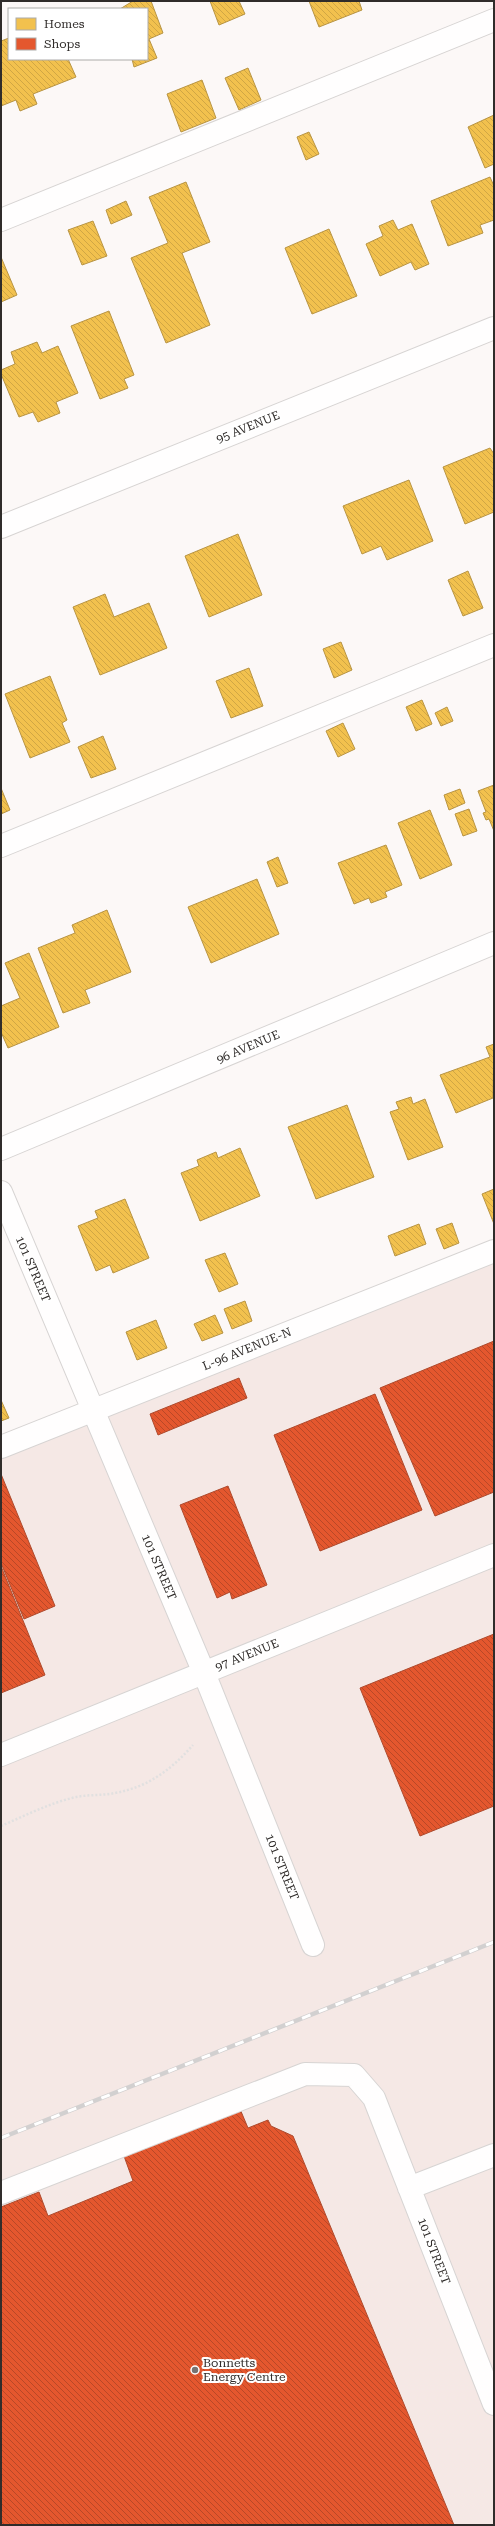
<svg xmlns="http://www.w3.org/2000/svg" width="495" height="2526" font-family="'Roboto Serif',serif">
<defs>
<pattern id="homes-back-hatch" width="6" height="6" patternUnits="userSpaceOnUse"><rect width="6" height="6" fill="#f2c14e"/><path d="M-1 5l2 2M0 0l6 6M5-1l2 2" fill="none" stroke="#d0a644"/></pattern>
<pattern id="shops-back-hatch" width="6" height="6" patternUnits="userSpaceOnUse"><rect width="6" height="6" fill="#e4572e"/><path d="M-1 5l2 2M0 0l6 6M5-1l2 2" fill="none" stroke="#b94827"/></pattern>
</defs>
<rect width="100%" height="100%" fill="#fcf8f7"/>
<path fill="#f5e8e5" d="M494,1247V2525H1V1447Z"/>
<path fill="url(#homes-back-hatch)" stroke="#b89443" d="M133,1H151L163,33L149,39L157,58L134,67L132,59H147V9H120Z
M210,1H239L245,14L219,25Z
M309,1H359L362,10L319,27Z
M9,38V59H68L76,77L33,94L37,104L20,111L16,100L1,106V41Z
M248,68L261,100L239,110L225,78Z
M202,80L216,118L181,132L167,94Z
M494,115V164L485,168L468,127Z
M309,132L319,154L306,160L297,137Z
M490,177L494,186V220L480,225L483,233L448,246L431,201Z
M186,182L210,242L182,253L210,325L166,343L131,258L168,243L149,197Z
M126,201L132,215L111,224L106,210Z
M393,220L398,230L412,224L429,264L415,270L411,262L380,276L366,244L383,236L379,226Z
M93,221L107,256L82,265L68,230Z
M329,229L357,296L312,314L285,248Z
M1,257L17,295L1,302Z
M109,311L134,375L124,379L128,388L100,399L71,326Z
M37,342L42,353L58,346L78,393L56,402L60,413L38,422L33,412L19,417L1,374V370L15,364L11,352Z
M490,448L494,454V512L465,524L443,467Z
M409,480L433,541L387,560L381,546L362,554L343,506Z
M238,534L262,595L209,617L185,556Z
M468,571L483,608L463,616L448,580Z
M105,594L114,617L149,603L167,648L100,675L73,607Z
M341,642L352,670L334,678L323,649Z
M249,668L263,706L231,718L216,681Z
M50,676L67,720L62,723L70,742L30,758L5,694Z
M422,700L432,724L416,731L406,707Z
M447,707L453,721L441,726L435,713Z
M343,723L355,749L338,757L326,731Z
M103,736L116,769L91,778L78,747Z
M494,785V831L489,819L486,820L483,813L486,812L478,791Z
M1,788L10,810L1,814Z
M460,789L465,803L449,810L444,795Z
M469,809L477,831L463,836L455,814Z
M430,810L452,865L420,879L398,823Z
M386,845L402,885L385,892L387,897L371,903L369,898L354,904L338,863Z
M278,857L288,883L277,887L267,862Z
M257,879L279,934L211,963L188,907Z
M107,910L131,972L85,990L90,1003L63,1013L38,948L75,933L72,925Z
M29,953L59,1027L8,1048L1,1032V1006L20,998L5,963Z
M494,1044L493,1098L456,1113L440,1075L490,1057L486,1047Z
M411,1097L413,1104L425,1099L443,1147L408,1160L390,1112L399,1109L396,1102Z
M347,1105L374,1177L316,1199L288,1127Z
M240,1148L260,1196L200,1221L181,1173L199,1166L197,1160L216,1152L218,1158Z
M494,1189V1224L482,1194Z
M125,1199L149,1258L113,1273L110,1265L96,1271L78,1226L98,1218L95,1211Z
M452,1223L459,1243L444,1249L436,1229Z
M419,1224L426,1244L395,1256L388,1236Z
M225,1253L238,1284L219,1292L205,1260Z
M245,1301L252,1321L232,1329L224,1309Z
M215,1315L223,1333L202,1341L194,1324Z
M156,1320L167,1348L137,1360L126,1332Z
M1,1400L9,1418L1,1421Z"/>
<path fill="url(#shops-back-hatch)" stroke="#ae4a2d" d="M494,1341V1492L435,1516L380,1388Z
M239,1378L247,1398L158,1435L150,1414Z
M375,1394L422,1510L320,1551L274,1435Z
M1,1474L55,1606L24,1619L1,1563Z
M228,1486L267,1585L232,1599L230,1592L217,1598L180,1505Z
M1,1566L45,1675L1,1693Z
M494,1634V1806L420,1836L360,1688Z
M240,2109L248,2128L268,2120L271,2126L293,2136L454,2525H1V2207L39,2192L48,2216L133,2181L124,2156Z"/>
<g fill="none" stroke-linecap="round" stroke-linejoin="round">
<defs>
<path id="minor" d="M1,220L494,20
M1,527L494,328
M1,846L494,645
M1,1149L494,943
M1,1192L204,1673L313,1945
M1,1447L494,1251
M1,1755L494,1555
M409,2188L494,2155
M1,2193L305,2074L354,2075L374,2098L494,2404"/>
</defs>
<use href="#minor" stroke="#d7d4d3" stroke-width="24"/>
<path stroke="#e1e0e0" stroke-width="2.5" stroke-dasharray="2 2" stroke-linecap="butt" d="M1,1826C24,1816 48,1804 72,1798C86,1794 101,1796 115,1793C148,1787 171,1770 193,1745"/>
<use href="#minor" stroke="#fffefe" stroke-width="22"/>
<defs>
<path id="rail" d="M1,2138L494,1942"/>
</defs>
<use href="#rail" stroke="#d2d0d0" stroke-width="4.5"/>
<use href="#rail" stroke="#fff" stroke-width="3" stroke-dasharray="9" stroke-linecap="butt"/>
</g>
<circle fill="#777372" stroke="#fff" stroke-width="1.5" cx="195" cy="2370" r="4"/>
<g text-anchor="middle" stroke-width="4" stroke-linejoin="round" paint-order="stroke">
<g font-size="12" fill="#302c2a" stroke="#fff">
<text transform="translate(248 427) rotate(-22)" y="4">95 AVENUE</text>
<text transform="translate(248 1047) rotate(-23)" y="4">96 AVENUE</text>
<text transform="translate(33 1269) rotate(67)" y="4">101 STREET</text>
<text transform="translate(247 1349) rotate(-22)" y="4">L-96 AVENUE-N</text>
<text transform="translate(159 1567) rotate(67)" y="4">101 STREET</text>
<text transform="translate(247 1655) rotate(-22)" y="4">97 AVENUE</text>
<text transform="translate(282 1867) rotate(68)" y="4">101 STREET</text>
<text transform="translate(434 2251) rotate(69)" y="4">101 STREET</text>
</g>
<g font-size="12" fill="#302c2a" stroke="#fff" text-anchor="start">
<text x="203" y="2367">Bonnetts<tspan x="203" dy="14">Energy Centre</tspan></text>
</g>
</g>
<rect width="495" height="2526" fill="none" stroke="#302c2a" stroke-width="4"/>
<rect x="8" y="8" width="140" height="52" fill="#ffffff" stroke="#acabaa"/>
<rect x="16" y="18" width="20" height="12" fill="#f2c14e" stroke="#acabaa"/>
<text x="44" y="28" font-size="12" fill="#302c2a">Homes</text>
<rect x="16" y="38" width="20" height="12" fill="#e4572e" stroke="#acabaa"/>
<text x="44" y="48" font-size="12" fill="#302c2a">Shops</text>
</svg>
